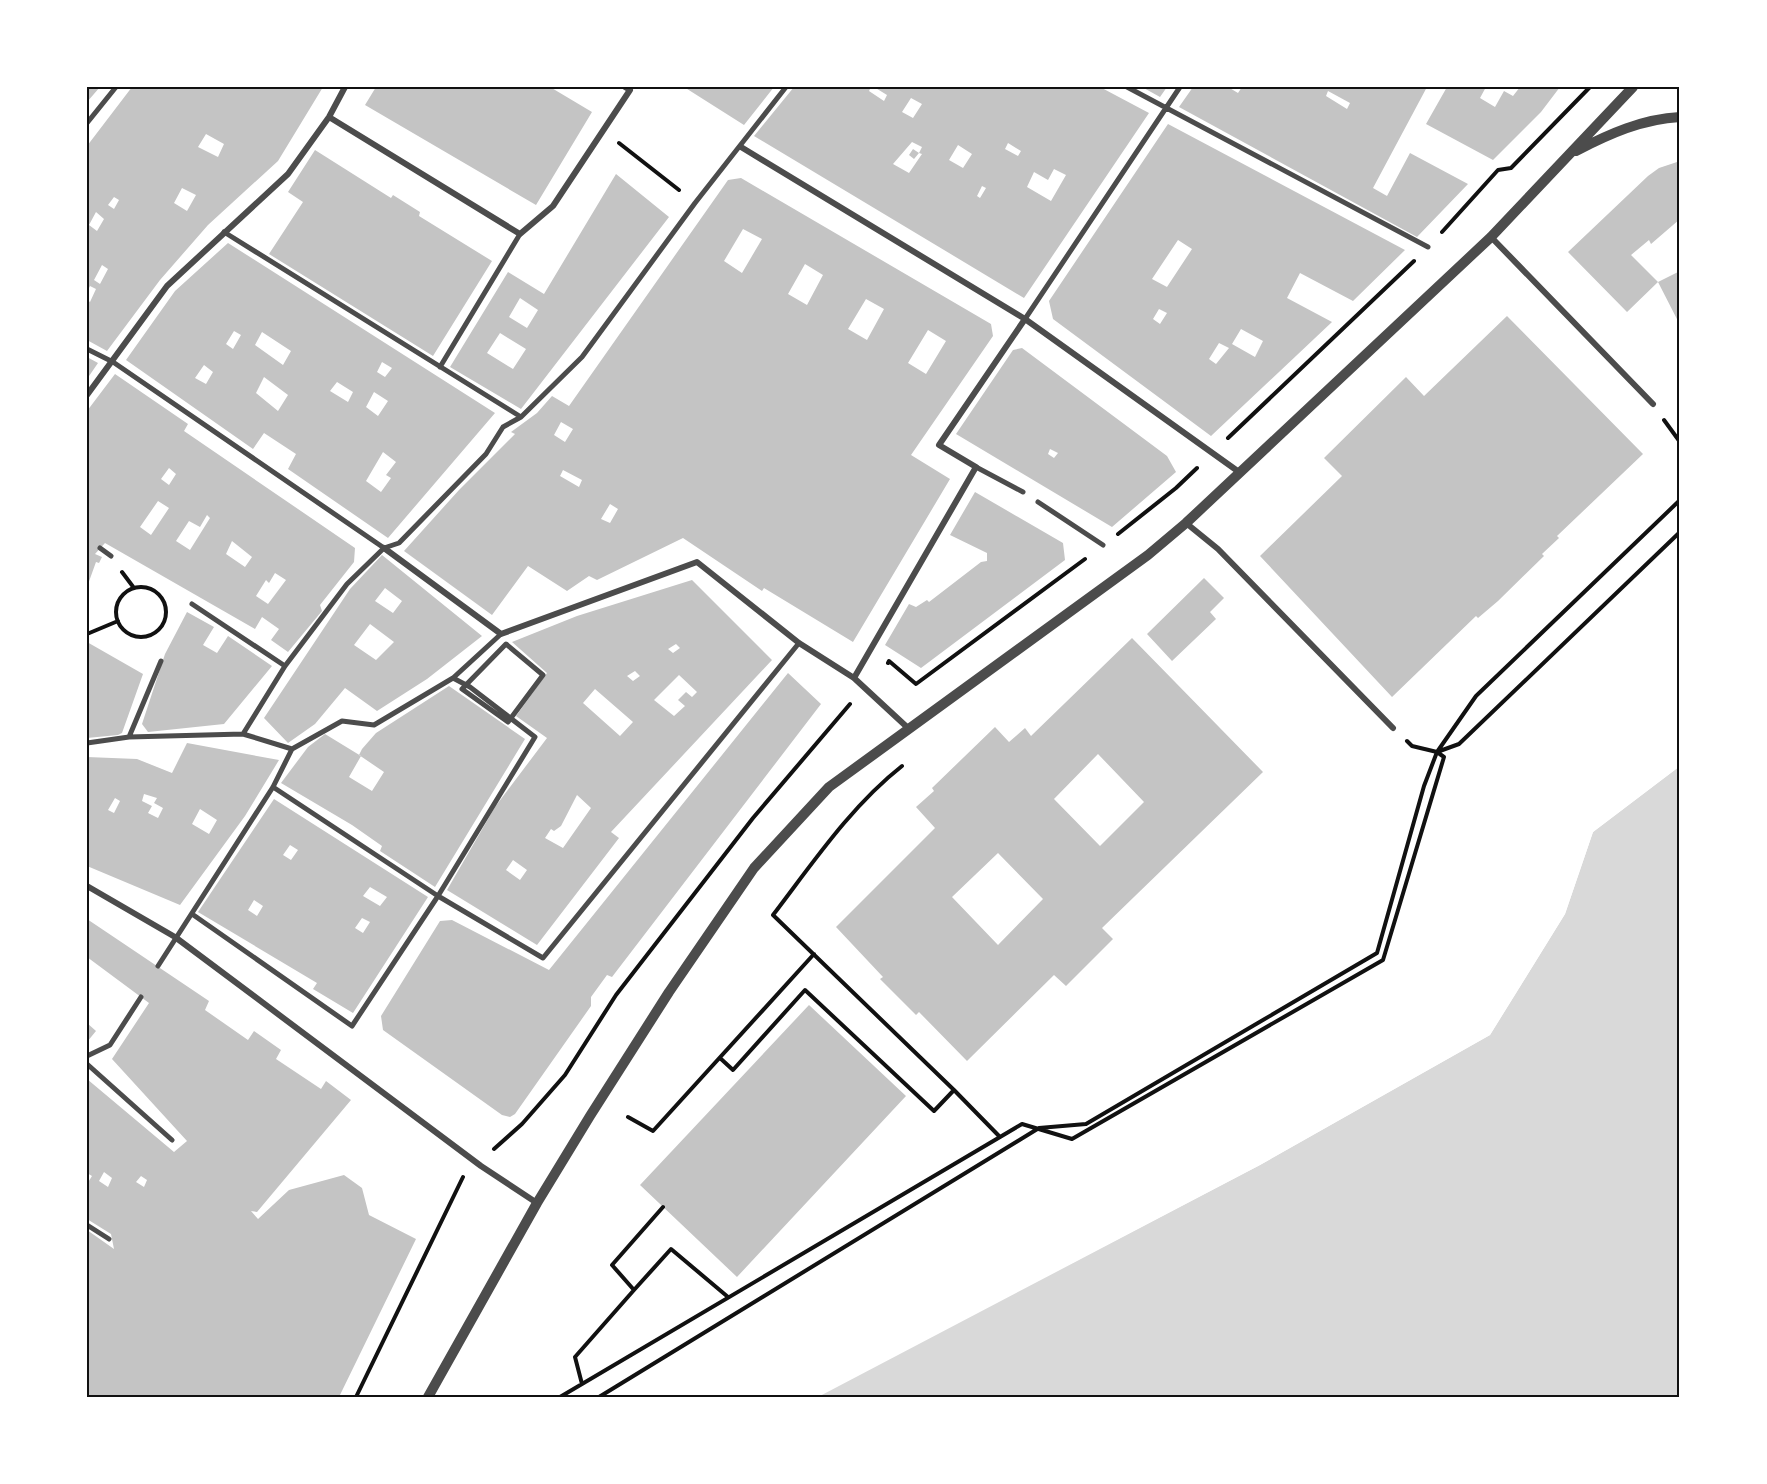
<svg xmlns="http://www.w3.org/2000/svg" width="1767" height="1484" font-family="Figtree,sans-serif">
<rect width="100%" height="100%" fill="#fff"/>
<path fill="#d9d9d9" d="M1680,766V1397H818L1260,1165L1490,1035L1565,914L1593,832Z"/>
<path fill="#fff" d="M1680,763V766L1593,832L1565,914L1490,1035L1260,1165L815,1397L1014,1289L1259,1162L1488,1033L1562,913L1591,830Z"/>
<path fill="#c4c4c4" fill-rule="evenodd" d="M87,87H100L87,102Z
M132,87H323L278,161L208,225L160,280L107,351L87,340V300L90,302L96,289L90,286L87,292V146ZM206,134L224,144L218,157L198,147ZM182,188L196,195L187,211L174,203ZM114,197L119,200L114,209L108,205ZM96,212L104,219L97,231L89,225ZM102,265L108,269L100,284L94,280Z
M376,87H550L592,112L536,205L365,105Z
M684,87H774L744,125Z
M794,87H871L869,91L884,101L887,95L874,87H1100L1149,113L1024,298L754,136ZM911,98L922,104L913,118L902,112ZM912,142L922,147L919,153L913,149L909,155L914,159L919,153L922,154L909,173L893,164ZM1008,143L1021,151L1018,156L1005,149ZM958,145L972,154L963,168L949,160ZM1054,169L1066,175L1051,201L1027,187L1034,172L1048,180ZM982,186L986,188L980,198L977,196Z
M1142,87H1167L1160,97Z
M1193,87H1228L1238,93L1242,87H1427L1373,188L1387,196L1410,153L1468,184L1417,237L1179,107ZM1328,91L1350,103L1347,109L1326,96Z
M1447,87H1486L1480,98L1495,107L1504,91L1513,96L1520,87H1560L1541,112L1493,160L1426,124Z
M1168,124L1405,250L1353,301L1300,273L1287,298L1332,322L1211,436L1053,319L1049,301ZM1178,240L1192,249L1167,287L1152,279ZM1159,309L1167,313L1160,324L1153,319ZM1241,329L1263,341L1255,357L1232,344ZM1219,343L1229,348L1216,364L1209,359Z
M315,150L391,198L393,195L420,212L419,216L492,261L433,356L269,254L303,202L288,192Z
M1680,161V219L1651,244L1649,240L1631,255L1658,282L1627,312L1568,252L1648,176L1659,168Z
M616,174L669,217L521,409L450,367L508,272L544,294ZM520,298L538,310L527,328L509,317ZM500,333L526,349L513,369L487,353Z
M741,178L991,324L993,336L911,455L950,479L853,642L764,588L762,591L683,538L597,580L589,576L567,591L528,566L492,615L404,551L459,490L515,434L511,432L537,413L552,396L569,406L728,180ZM743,229L762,239L742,273L724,261ZM805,264L823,275L807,305L788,294ZM866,299L884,309L867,340L848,329ZM928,330L946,341L926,374L908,363ZM561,422L573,429L565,442L554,435ZM563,470L582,480L579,487L560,476ZM610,504L618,509L610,523L601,519Z
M228,243L495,413L388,538L288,469L296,454L264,433L253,449L126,360L175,291ZM234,331L241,335L233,349L226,344ZM262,332L291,351L283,365L255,345ZM382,362L392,368L385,377L377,372ZM204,365L213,372L206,384L195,378ZM264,377L288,395L278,411L256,393ZM337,382L353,392L348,402L330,391ZM374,392L388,401L378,416L366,407ZM383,452L396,462L386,475L391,478L381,492L366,481Z
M1680,271V325L1658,282Z
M1507,316L1643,454L1557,536L1559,538L1542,554L1544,556L1498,601L1478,618L1476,616L1392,697L1260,556L1342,476L1324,458L1406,377L1424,396Z
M1022,348L1167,456L1176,472L1112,527L956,434L1013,350ZM1050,449L1058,453L1054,458L1048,454Z
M87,357L98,363L87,379Z
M115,374L188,424L184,431L355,548L354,562L320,605L322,611L288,652L271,640L279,629L262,617L255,629L105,543L95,554L102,557L99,563L96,562L87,587V411ZM169,468L176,474L169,485L161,479ZM158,501L169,508L151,535L140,527ZM207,515L210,518L190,550L176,541L189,521L200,527ZM232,541L252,557L245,567L226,554ZM275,573L286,580L268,604L256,596L266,580L269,583Z
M975,492L1063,543L1065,560L921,668L885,645L909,604L916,607L927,600L929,602L981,562L987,561V553L950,535Z
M382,555L482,636L427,679L377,711L345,688L315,724L288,743L264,718L350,589ZM385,588L402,601L393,613L375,601ZM370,624L394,642L376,660L354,645Z
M1204,578L1224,598L1210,612L1216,619L1172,661L1147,634Z
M692,580L772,660L611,832L619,838L537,945L447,890L495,807L547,738L516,716L547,673L512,642L577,616ZM676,644L680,648L673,653L668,649ZM635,671L640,676L633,681L627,676ZM679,675L697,692L692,697L686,692L678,700L685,706L674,716L654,700ZM595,689L633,722L620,736L583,703ZM577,795L591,808L563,848L545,838L551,829L554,831L561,826ZM513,860L527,870L520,880L506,870Z
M187,612L214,627L203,645L217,653L228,636L272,666L224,724L148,732L142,724L165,654Z
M1132,638L1263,772L1102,928L1113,939L1066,986L1054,975L967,1061L919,1012L916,1015L880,979L883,977L836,927L935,828L916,807L934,791L932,788L995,727L1009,742L1025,728L1031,736ZM1098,754L1144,802L1100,846L1054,799ZM998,853L1043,899L998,945L952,897Z
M87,642L143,674L122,733L118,735L87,738Z
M788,673L821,704L612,977L607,975L591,997V1006L515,1114L510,1117L502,1115L383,1030L381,1016L440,921L452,920L549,970Z
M449,686L525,739L435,887L380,851L382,846L352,825L281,783L308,747L325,734L361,756L349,777L372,791L384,772L359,755L362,749L376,733Z
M187,743L279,760L245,816L180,905L87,866V757L137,759L172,773ZM144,794L157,798L154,803L163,808L158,818L148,813L152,806L142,801ZM115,798L120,801L114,813L108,810ZM200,809L217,820L209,834L192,824Z
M274,799L428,897L353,1013L313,989L317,983L198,912ZM290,845L298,850L291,860L283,855ZM370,887L387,897L380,906L363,896ZM254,900L263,906L257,916L248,910ZM362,918L370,922L363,933L355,928Z
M87,919L209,1001L205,1010L248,1040L254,1031L281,1050L276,1059L321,1089L326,1081L351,1100L257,1212L251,1211L258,1219L289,1190L344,1175L362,1188L369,1215L416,1239L339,1397H87V1230L114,1249L111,1234L87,1219V1184L92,1176L87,1173V1079L174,1152L187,1141L112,1059L149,1003L87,957ZM104,1172L112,1178L108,1187L99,1181ZM141,1176L147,1180L144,1187L136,1182Z
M809,1005L906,1096L737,1277L640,1185Z
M87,1023L96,1031L87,1042Z"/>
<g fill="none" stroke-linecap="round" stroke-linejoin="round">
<path stroke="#111" stroke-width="4" d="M619,143L679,190
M1442,232L1498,170L1511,168L1590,87
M1664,420L1680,442
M1228,438L1414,261
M1118,534L1176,488L1197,468
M122,572L134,588
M116 612a25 25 0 1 1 50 0a25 25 0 1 1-50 0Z
M87,634L118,621
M888,663L889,661L916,684L1085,559
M1407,741L1412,746L1437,752
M902,766C851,806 812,864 773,915L954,1090
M720,1058L733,1070L805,990L934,1111L954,1090L1000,1137
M628,1117L653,1131L814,954
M494,1149L522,1124L565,1075L616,995L753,818L850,704
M634,1290L671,1249L728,1297
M582,1384L575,1357L634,1290L612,1265L663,1207
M356,1397L463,1177
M560,1397L1022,1124L1072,1139L1383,960L1444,757L1437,752L1459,744L1680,532
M599,1397L1039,1128L1086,1124L1377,953L1424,786L1437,752L1476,696L1680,500"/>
<path stroke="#4c4c4c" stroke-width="5" d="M1127,87L1428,247
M87,123L116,87
M224,232L521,417
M1025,319L1180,87
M87,349L113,362L384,548
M440,367L520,234
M976,467L1023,492
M1038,502L1103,545
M100,548L111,556
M192,604L285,666
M506,644L543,675L508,722L462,689Z
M243,734L285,666L347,584L384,548L399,543L486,454L503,427L521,417L582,357L695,203L786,87
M129,737L161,661
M87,743L129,737L243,734L292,749
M273,787L438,896L543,958L799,643
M192,914L352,1026L438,896L535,737L470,687L453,678
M158,966L273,787L292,749L342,721L374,725L453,678L501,634
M87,1056L110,1045L141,997
M87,1064L172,1140
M87,1225L109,1239"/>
<path stroke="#4c4c4c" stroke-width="6" d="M329,117L520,234L553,206L630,90L625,87
M741,147L1025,319L1239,472
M1491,237L1653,404
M87,395L167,286L288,174L329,117L345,87
M1186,523L1218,549L1393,728
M384,548L501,634L697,562L799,643L854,678L908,728
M854,678L976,467L939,445L1025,319
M87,886L175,937L481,1166L537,1203"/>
<path stroke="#4c4c4c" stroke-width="10" d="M1576,151C1609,134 1642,119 1680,117
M428,1397L537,1203L590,1116L669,992L754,868L829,787L1148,555L1186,523L1491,237L1633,87"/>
</g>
<rect width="1767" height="1484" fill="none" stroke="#ffffff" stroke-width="177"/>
<rect x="88" y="88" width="1590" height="1308" fill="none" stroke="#111" stroke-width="2"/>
</svg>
